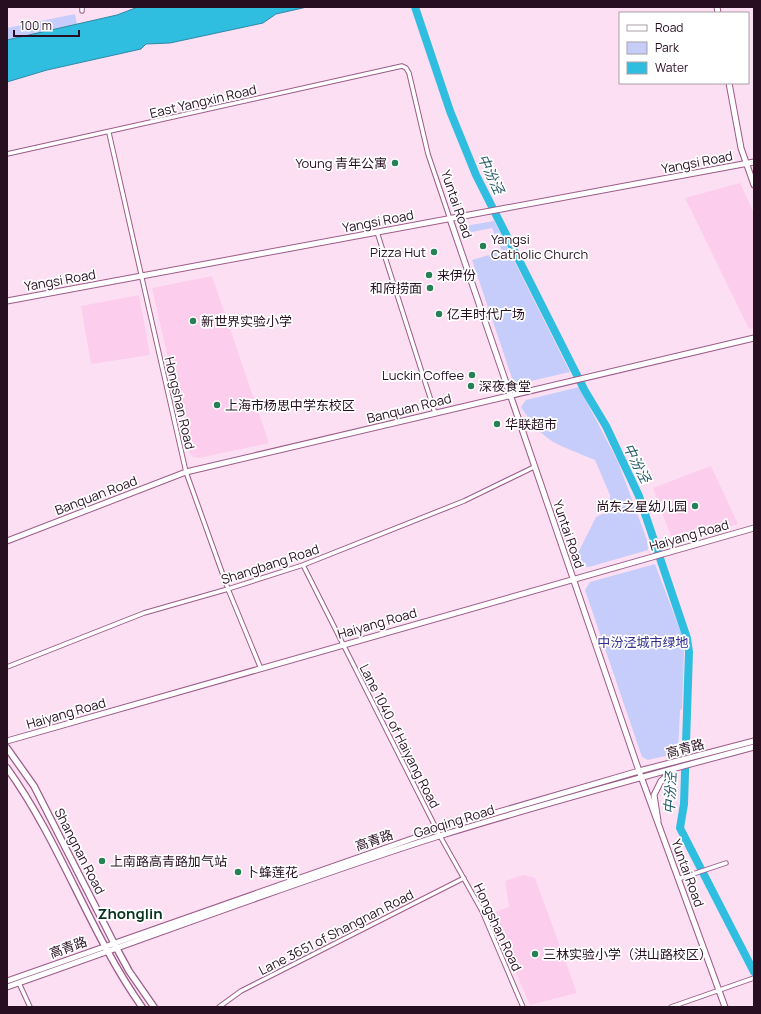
<svg xmlns="http://www.w3.org/2000/svg" width="761" height="1014" font-family="Manrope,'Noto Sans SC',sans-serif">
<rect width="100%" height="100%" fill="#fddff3"/>
<path fill="#fdcded" d="M740,183L754,213V328L749,329L685,198Z
M212,276L269,443L199,458L193,457L189,452L152,288Z
M139,295L150,355L91,364L81,306Z
M711,466L738,524L673,542L653,488Z
M523,875L535,878L577,993L530,1005L490,914L509,907L505,881Z"/>
<path fill="#c6cdfa" d="M75,14L77,24L7,40V28Z
M494,221L570,372L522,383L516,382L512,378L472,260L502,251L492,228L467,233L465,236V240L462,232L465,226Z
M579,387L618,462L647,540L648,550L589,567L580,566L574,561L596,517L607,512L610,505V495L595,460C558,444 544,444 521,407L526,400Z
M655,564L683,638L684,650L682,709L680,710L678,753L648,760L642,757L585,590L590,582Z"/>
<path fill="#30bee0" stroke="#2d89a6" d="M138,7H307L276,14L263,23L170,43L146,44L141,49L47,70L7,82V40L117,15Z"/>
<g fill="none" stroke-linecap="round" stroke-linejoin="round">
<path stroke="#30bee0" stroke-width="8" d="M415,7L450,111L476,175L585,391L606,426L639,496L687,638L689,652L684,804L680,828L754,972"/>
<defs>
<path id="street" d="M82,7V11
M109,133L186,472L228,589L261,669
M7,154L402,66L406,68L409,73L428,154L450,219
M377,232L435,413
M303,565L440,836L482,911L523,1007
M7,667L144,613L228,589L303,565L464,501L534,467
M678,879L726,863
M19,983L30,1007
M219,1007L241,991L464,878
M671,1007L754,978"/>
<path id="secondary" d="M717,7L718,13
M729,83L741,148L754,185
M450,219L639,771L725,1007
M7,301L754,162
M7,541L186,472L754,338
M7,741L754,528
M658,821L654,795L661,781L674,769
M7,981L437,830L639,771L754,741
M7,987C151,937 294,882 439,836C543,804 649,775 754,747"/>
<path id="primary" d="M7,748L34,786L117,949L129,971L154,1007
M7,768C61,843 89,932 142,1007"/>
</defs>
<use href="#street" stroke="#9c5b89" stroke-width="5.5"/>
<use href="#secondary" stroke="#9c5b89" stroke-width="7"/>
<use href="#primary" stroke="#9c5b89" stroke-width="8"/>
<use href="#street" stroke="#fff" stroke-width="3.5"/>
<use href="#secondary" stroke="#fff" stroke-width="5"/>
<use href="#primary" stroke="#fff" stroke-width="5.5"/>
</g>
<g fill="#268156" stroke="#fff" stroke-width="1.5">
<circle cx="395" cy="163" r="4"/>
<circle cx="483" cy="246" r="4"/>
<circle cx="434" cy="252" r="4"/>
<circle cx="429" cy="275" r="4"/>
<circle cx="430" cy="288" r="4"/>
<circle cx="439" cy="314" r="4"/>
<circle cx="193" cy="321" r="4"/>
<circle cx="472" cy="375" r="4"/>
<circle cx="471" cy="386" r="4"/>
<circle cx="217" cy="405" r="4"/>
<circle cx="497" cy="424" r="4"/>
<circle cx="695" cy="506" r="4"/>
<circle cx="102" cy="861" r="4"/>
<circle cx="238" cy="872" r="4"/>
<circle cx="535" cy="954" r="4"/>
</g>
<g text-anchor="middle" stroke-width="3.5" stroke-linejoin="round" paint-order="stroke">
<g font-size="13" fill="#270e20" stroke="#fff">
<text transform="translate(203 101) rotate(-13)" y="5">East Yangxin Road</text>
<text transform="translate(697 162) rotate(-11)" y="5">Yangsi Road</text>
<text transform="translate(457 204) rotate(71)" y="5">Yuntai Road</text>
<text transform="translate(378 221) rotate(-11)" y="5">Yangsi Road</text>
<text transform="translate(60 280) rotate(-10)" y="5">Yangsi Road</text>
<text transform="translate(180 403) rotate(77)" y="5">Hongshan Road</text>
<text transform="translate(409 408) rotate(-14)" y="5">Banquan Road</text>
<text transform="translate(96 495) rotate(-21)" y="5">Banquan Road</text>
<text transform="translate(569 534) rotate(71)" y="5">Yuntai Road</text>
<text transform="translate(689 535) rotate(-16)" y="5">Haiyang Road</text>
<text transform="translate(270 564) rotate(-18)" y="5">Shangbang Road</text>
<text transform="translate(377 623) rotate(-16)" y="5">Haiyang Road</text>
<text transform="translate(66 713) rotate(-16)" y="5">Haiyang Road</text>
<text transform="translate(400 736) rotate(63)" y="5">Lane 1040 of Haiyang Road</text>
<text transform="translate(685 748) rotate(-15)" y="5">高青路</text>
<text transform="translate(454 821) rotate(-17)" y="5">Gaoqing Road</text>
<text transform="translate(374 840) rotate(-19)" y="5">高青路</text>
<text transform="translate(80 851) rotate(63)" y="5">Shangnan Road</text>
<text transform="translate(688 873) rotate(70)" y="5">Yuntai Road</text>
<text transform="translate(498 927) rotate(65)" y="5">Hongshan Road</text>
<text transform="translate(336 932) rotate(-27)" y="5">Lane 3651 of Shangnan Road</text>
<text transform="translate(68 947) rotate(-20)" y="5">高青路</text>
</g>
<g font-size="13" fill="#270e20" stroke="#fff" text-anchor="start">
<text x="387" y="168" text-anchor="end">Young 青年公寓</text>
<text x="491" y="244">Yangsi<tspan x="491" dy="15">Catholic Church</tspan></text>
<text x="426" y="257" text-anchor="end">Pizza Hut</text>
<text x="437" y="280">来伊份</text>
<text x="422" y="293" text-anchor="end">和府捞面</text>
<text x="447" y="319">亿丰时代广场</text>
<text x="201" y="326">新世界实验小学</text>
<text x="464" y="380" text-anchor="end">Luckin Coffee</text>
<text x="479" y="391">深夜食堂</text>
<text x="225" y="410">上海市杨思中学东校区</text>
<text x="505" y="429">华联超市</text>
<text x="687" y="511" text-anchor="end">尚东之星幼儿园</text>
<text x="110" y="866">上南路高青路加气站</text>
<text x="246" y="877">卜蜂莲花</text>
<text x="543" y="959">三林实验小学（洪山路校区）</text>
</g>
<g font-size="13" fill="#342e8f" stroke="#fff">
<text x="643" y="647">中汾泾城市绿地</text>
</g>
<g font-size="14" font-style="italic" fill="#275d6c" stroke="#fff">
<text transform="translate(491 174) rotate(65)" y="5">中汾泾</text>
<text transform="translate(637 463) rotate(63)" y="5">中汾泾</text>
<text transform="translate(670 793) rotate(-87)" y="5">中汾泾</text>
</g>
<g font-size="15" font-weight="bold" fill="#06331f" stroke="#fff">
<text x="130" y="919">Zhonglin</text>
</g>
</g>
<rect width="761" height="1014" fill="none" stroke="#270e20" stroke-width="16"/>
<rect x="619" y="12" width="130" height="72" fill="#ffffff" stroke="#a99fa6"/>
<rect x="627" y="25" width="20" height="6" fill="#ffffff" stroke="#a99fa6"/>
<text x="655" y="32" font-size="12" fill="#270e20">Road</text>
<rect x="627" y="42" width="20" height="12" fill="#c6cdfa" stroke="#a99fa6"/>
<text x="655" y="52" font-size="12" fill="#270e20">Park</text>
<rect x="627" y="62" width="20" height="12" fill="#30bee0" stroke="#a99fa6"/>
<text x="655" y="72" font-size="12" fill="#270e20">Water</text>
<path d="M14 30v6h65v-6" fill="none" stroke="#270e20" stroke-width="2"/>
<text x="20" y="30" font-size="12" fill="#270e20" stroke="#ffffff" stroke-width="3" paint-order="stroke">100 m</text>
</svg>
